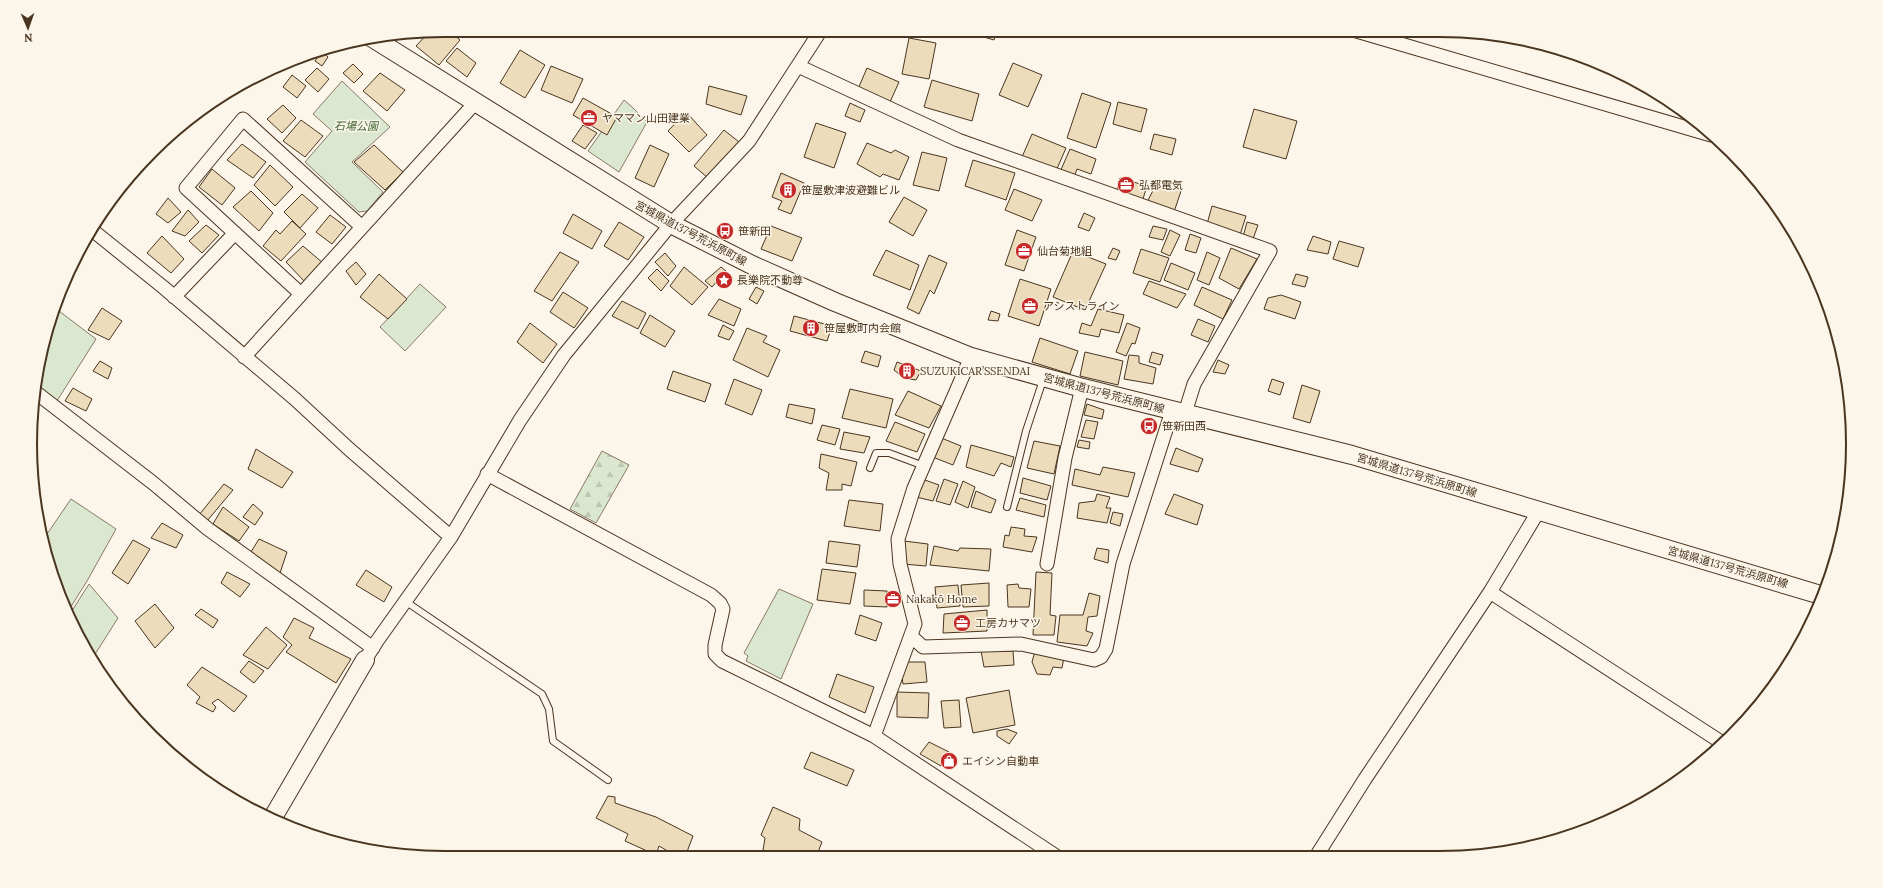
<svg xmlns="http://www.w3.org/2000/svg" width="1883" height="888" font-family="Lora,'Noto Sans JP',serif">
<defs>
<pattern id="forest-firs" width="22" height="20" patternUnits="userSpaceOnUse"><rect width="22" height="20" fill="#dce7d0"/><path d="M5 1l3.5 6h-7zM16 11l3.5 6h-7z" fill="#bec7b2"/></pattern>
</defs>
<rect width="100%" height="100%" fill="#fbf6e9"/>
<path fill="#dce7d0" stroke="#887966" d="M342,81L390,127L352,162L383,192L367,211L359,212L305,162L332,131L313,114Z
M624,100L631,106L647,122L619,172L588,151Z
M420,284L446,307L405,351L380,327Z
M55,308L96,339L55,404L35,389L38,363Z
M71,499L116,529L87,581L67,613L52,577L43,540Z
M89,584L118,618L92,659L73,627L68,617Z
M779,589L813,604L781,679L746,661L748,656L744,653Z"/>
<path fill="url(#forest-firs)" stroke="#887966" d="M602,451L629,465L596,523L570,509Z"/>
<path fill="#ecdcbc" stroke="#4a3520" d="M448,30L460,40L439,65L416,46L429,32Z
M960,30H997L994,40Z
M909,38L936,43L929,79L902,74Z
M336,46L329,54L324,49L325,48Z
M457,48L476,63L467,77L446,61Z
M520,50L545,65L525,98L500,83Z
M322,51L328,57L322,66L315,61Z
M1013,63L1042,75L1028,107L999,95Z
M353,64L363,74L354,83L343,73Z
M551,66L583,79L572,103L541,90Z
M317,68L329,79L318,92L305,80Z
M867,68L899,82L890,102L858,89Z
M380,73L405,90L387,111L363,91Z
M292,75L306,86L297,98L283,87Z
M932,80L979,94L972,121L924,107Z
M709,86L747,96L741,115L706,104Z
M1082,93L1111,103L1096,148L1067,138Z
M583,98L617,117L607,135L573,115Z
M1118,102L1147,109L1141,132L1113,124Z
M850,103L865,110L860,122L845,116Z
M283,105L296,118L282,133L267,119Z
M1254,109L1297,121L1286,159L1243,147Z
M686,112L707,135L689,152L668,131Z
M301,120L323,136L305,157L283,141Z
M816,123L846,133L834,168L804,157Z
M583,125L597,133L585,149L572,141Z
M724,130L739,142L708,178L694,166Z
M1032,134L1066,148L1056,171L1022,157Z
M1154,134L1176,139L1172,155L1150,149Z
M867,143L891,153L895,150L909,157L899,180L883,174L880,177L857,164Z
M242,144L266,162L253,178L227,160Z
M374,145L403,172L385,190L354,162Z
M650,145L669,154L654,187L635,178Z
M1070,149L1096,159L1091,174L1077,169L1074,177L1060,172Z
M922,152L947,158L939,191L913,185Z
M973,160L1015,173L1006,200L965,186Z
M270,165L293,187L275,206L254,185Z
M212,169L235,188L222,205L199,187Z
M781,173L804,183L791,214L778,209L782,201L772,197Z
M1120,178L1147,186L1142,202L1116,193Z
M1157,183L1181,191L1174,212L1147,202Z
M1014,189L1042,200L1032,221L1005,210Z
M251,191L273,213L259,231L233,207Z
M302,194L318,208L300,228L284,212Z
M904,197L927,210L913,236L889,222Z
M168,198L181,212L168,223L156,214Z
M1212,206L1246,216L1240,235L1207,224Z
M188,210L199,222L185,236L172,231Z
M1084,213L1095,218L1089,231L1078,227Z
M573,214L602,231L592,249L563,233Z
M330,215L346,227L332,244L316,232Z
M292,221L306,234L281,261L263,246L276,230L280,234Z
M619,222L644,237L628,260L604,246Z
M1247,222L1258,225L1253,239L1243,237Z
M206,225L219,235L202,253L189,241Z
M771,226L802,238L792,261L761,249Z
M1153,226L1167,229L1163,240L1149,237Z
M1017,230L1036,237L1024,271L1005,265Z
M1170,230L1180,235L1170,256L1161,252Z
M1190,234L1201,238L1196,253L1185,250Z
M162,236L184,259L171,273L147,253Z
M1313,236L1331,242L1328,254L1307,250Z
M1339,241L1364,248L1358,267L1333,259Z
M303,246L323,263L305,282L286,262Z
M1113,248L1120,251L1116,260L1108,258Z
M1231,248L1257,259L1239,289L1219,278Z
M1141,249L1169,258L1160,282L1133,273Z
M886,250L919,265L910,290L873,275Z
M1073,251L1106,264L1085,310L1053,297Z
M560,252L579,262L552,301L534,291Z
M1207,252L1220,258L1209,285L1197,280Z
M665,253L676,266L668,276L655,262Z
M929,255L947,263L934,294L930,290L919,314L907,308Z
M356,262L366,274L356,285L346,271Z
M1171,263L1195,273L1188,290L1164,280Z
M684,267L708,287L692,305L670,286Z
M721,267L726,271L712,287L705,281Z
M657,269L669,281L661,291L648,278Z
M379,274L407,299L388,319L360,297Z
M1296,274L1308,277L1305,287L1292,284Z
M1020,279L1051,289L1039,326L1008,316Z
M1149,281L1186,294L1177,308L1143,294Z
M756,287L764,291L757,304L749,299Z
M1202,287L1232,300L1223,319L1194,305Z
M563,292L588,308L574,328L550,312Z
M1281,295L1301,302L1295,319L1264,309L1268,298Z
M719,299L741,309L734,326L708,315Z
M622,301L646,313L638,329L612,316Z
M102,308L122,321L109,340L88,330Z
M1098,309L1124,315L1119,333L1101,329L1099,337L1079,333L1082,323L1091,326Z
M991,311L1000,314L998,321L988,320Z
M650,315L675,331L665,347L640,333Z
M794,316L832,326L827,341L790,331Z
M1198,319L1215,326L1208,342L1191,335Z
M530,323L557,344L543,363L517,342Z
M1127,323L1140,328L1135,344L1132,343L1126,356L1116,352Z
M723,325L734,331L729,340L718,336Z
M747,328L767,336L763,342L780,350L768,377L733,360Z
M1040,338L1078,351L1070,374L1032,362Z
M865,351L881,356L878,367L861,362Z
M1085,352L1123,361L1118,385L1080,376Z
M1152,352L1163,355L1160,365L1149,362Z
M1129,355L1139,356V363L1156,368L1153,384L1124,379Z
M1218,360L1229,365L1225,374L1213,372Z
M100,361L112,368L108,379L93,371Z
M897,362L921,371L916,380L904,378L894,370Z
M673,371L711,384L705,402L667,389Z
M734,379L762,390L752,415L725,404Z
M1272,379L1284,383L1280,395L1268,391Z
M1302,385L1320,391L1310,423L1293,418Z
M73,388L92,399L86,411L65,401Z
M850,389L893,399L886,428L842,418Z
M908,391L941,406L929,428L895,415Z
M789,404L815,409L812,424L786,417Z
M1087,404L1104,410L1102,419L1084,415Z
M1086,420L1098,422L1094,439L1081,437Z
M895,422L925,434L917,452L886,441Z
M822,425L840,429L835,445L817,440Z
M844,432L870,437L864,453L840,449Z
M939,437L961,446L953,465L930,456Z
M1079,440L1090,442L1089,449L1077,447Z
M1034,441L1060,446L1054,474L1027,468Z
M971,445L1014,457L1011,467L1001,463L994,476L966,467Z
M1176,448L1203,459L1198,472L1170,464Z
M256,449L293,472L282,488L248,469Z
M821,454L857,462L851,486L842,484V490H826L829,473L819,468Z
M1103,467L1135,473L1128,497L1072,485L1075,469L1100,475Z
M1023,478L1051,486L1047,500L1020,493Z
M922,479L939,485L933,501L916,497Z
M944,479L958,484L950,505L936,501Z
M963,481L975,487L968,508L955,502Z
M224,484L233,490L207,521L199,515Z
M976,491L996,500L991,513L971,507Z
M1097,494L1110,497L1106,508H1111L1107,523L1077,518L1079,503L1095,501Z
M1174,494L1203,505L1197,525L1165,514Z
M1020,498L1046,505L1044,517L1016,510Z
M849,500L883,504L880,531L844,526Z
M253,504L263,513L255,525L243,517Z
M223,507L249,527L239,541L213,524Z
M1113,512L1123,514L1120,526L1110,523Z
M162,523L183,535L176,548L151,538Z
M1011,527L1025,529L1024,536L1037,537L1032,552L1003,547L1005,535L1009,536Z
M259,539L287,552L280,573L251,552Z
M133,540L150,549L128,584L112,573Z
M829,541L860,545L857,567L826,563Z
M904,541L928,544L926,566L903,564Z
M934,546L958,551L960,548L991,549L989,571L930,565Z
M1097,548L1109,550L1108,563L1094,559Z
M822,569L856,573L850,604L817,600Z
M366,570L392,587L384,602L356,585Z
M227,572L250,584L240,597L221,583Z
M1036,572L1052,573L1050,615L1056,616L1054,635H1033Z
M989,583V606L963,607L961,585Z
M1018,584L1019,588L1031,589L1029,607H1008L1007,585Z
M958,585L960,606L937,608L935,587Z
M864,590L887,591V607L864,606Z
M1089,593L1100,596L1097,616L1088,617L1086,631L1093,633L1087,646L1057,642L1060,615H1083Z
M155,604L174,628L155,648L135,621Z
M201,609L218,620L213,628L195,615Z
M987,610V631L943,633L944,614Z
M860,615L882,623L876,641L855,634Z
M294,618L314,628L309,638L351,659L336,683L286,652L292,645L283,637Z
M266,627L287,645L268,669L243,655Z
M981,651H1013L1014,665L984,667Z
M1035,651L1064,657L1062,668L1053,667L1050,675L1037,674L1032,662Z
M249,661L264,671L254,683L240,672Z
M905,662H925L927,682L903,684L901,671Z
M202,667L247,696L234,712L218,699L212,703L216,707L213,712L196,703L200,697L187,685Z
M837,674L874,687L865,713L829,697Z
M1009,690L1015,725L973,733L966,698Z
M897,692L929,693L928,718L897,717Z
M959,700L961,727L944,728L941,701Z
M1007,729L1017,733L1009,744L997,736V731Z
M929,742L949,752L941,766L920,754Z
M811,752L854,770L847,786L804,768Z
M608,796L615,797V803L656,817L693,836L685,857H678L659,846L656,855L625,841L628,834L596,818Z
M773,807L800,819L799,830L822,842L816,857H811L802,851L797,857H792L763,850L765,838L761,835Z"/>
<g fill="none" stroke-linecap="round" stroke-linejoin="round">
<defs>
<path id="lane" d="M870,468L876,453H889L924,466
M1007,507L1026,431L1041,386
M405,601L542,694L549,709L553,741L608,780"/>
<path id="street" d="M1353,30L1711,135
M798,66L958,140L1270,251L1194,384L1185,413
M91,229L163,287L295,399L349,449L451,537
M301,294L186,188L243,119L362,227
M174,297L235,233
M244,357L475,103
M34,391L153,483L208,529L373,648
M487,474L711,595L720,603L723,609L715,645V654L722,661L874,736L1056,856
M1047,564L1065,458L1080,396
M1490,592L1721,742
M912,637L923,647L1021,644L1094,660L1101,657L1106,649L1123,564L1172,411
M365,660L377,641L451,537L520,420L564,355L671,224L749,141L821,30
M874,736L915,624L900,564L898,539L914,488L971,357
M1317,855L1365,779L1490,592L1538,512"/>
<path id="secondary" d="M371,37L671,224L752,265L835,302L971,357L1079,387L1352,455L1824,596
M272,819L365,660"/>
</defs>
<use href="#lane" stroke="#4a3520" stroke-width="8"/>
<use href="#street" stroke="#4a3520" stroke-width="15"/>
<use href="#secondary" stroke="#4a3520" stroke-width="20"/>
<use href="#lane" stroke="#fbf6e9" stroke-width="6"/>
<use href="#street" stroke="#fbf6e9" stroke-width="13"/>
<use href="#secondary" stroke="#fbf6e9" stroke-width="18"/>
</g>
<defs>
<symbol id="office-disc" viewBox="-11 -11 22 22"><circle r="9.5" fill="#c62828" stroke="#fbf6e9"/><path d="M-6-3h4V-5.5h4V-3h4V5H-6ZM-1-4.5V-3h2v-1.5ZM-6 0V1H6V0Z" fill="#fff"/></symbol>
<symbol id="building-disc" viewBox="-11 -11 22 22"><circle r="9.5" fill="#c62828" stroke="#fbf6e9"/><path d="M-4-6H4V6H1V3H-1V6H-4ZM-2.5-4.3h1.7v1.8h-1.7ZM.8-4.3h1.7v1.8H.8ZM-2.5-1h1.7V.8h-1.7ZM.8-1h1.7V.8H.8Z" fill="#fff"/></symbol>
<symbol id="bus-disc" viewBox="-11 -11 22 22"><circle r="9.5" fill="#c62828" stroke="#fbf6e9"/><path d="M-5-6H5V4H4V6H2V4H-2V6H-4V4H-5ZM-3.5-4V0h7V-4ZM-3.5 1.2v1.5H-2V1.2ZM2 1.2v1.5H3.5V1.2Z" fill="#fff"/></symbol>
<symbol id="sight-disc" viewBox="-11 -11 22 22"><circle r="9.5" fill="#c62828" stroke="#fbf6e9"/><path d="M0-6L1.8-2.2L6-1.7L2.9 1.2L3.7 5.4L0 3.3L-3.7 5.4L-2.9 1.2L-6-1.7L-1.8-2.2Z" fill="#fff"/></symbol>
<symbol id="shop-disc" viewBox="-11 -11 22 22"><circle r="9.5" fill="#c62828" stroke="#fbf6e9"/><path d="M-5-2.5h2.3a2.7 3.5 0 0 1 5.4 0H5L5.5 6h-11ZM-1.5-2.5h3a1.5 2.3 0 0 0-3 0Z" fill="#fff"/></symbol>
</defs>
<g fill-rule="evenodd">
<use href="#office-disc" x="579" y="108" width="20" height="20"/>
<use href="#office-disc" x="1116" y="175" width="20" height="20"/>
<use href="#building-disc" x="778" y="180" width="20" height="20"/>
<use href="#bus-disc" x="715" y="221" width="20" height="20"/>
<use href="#office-disc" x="1014" y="241" width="20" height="20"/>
<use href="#sight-disc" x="714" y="270" width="20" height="20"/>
<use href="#office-disc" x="1020" y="296" width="20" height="20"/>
<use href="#building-disc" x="801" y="318" width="20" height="20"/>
<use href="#building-disc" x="897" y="361" width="20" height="20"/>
<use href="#bus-disc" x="1139" y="416" width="20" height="20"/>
<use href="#office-disc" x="883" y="589" width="20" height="20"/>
<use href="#office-disc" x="952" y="613" width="20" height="20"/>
<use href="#shop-disc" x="939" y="751" width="20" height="20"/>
</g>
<g text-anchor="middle" stroke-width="3" stroke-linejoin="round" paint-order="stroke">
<g font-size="11" fill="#4a3520" stroke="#fbf6e9" text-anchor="start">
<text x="602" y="122">ヤママン山田建業</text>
<text x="1139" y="189">弘都電気</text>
<text x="801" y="194">笹屋敷津波避難ビル</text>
<text x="738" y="235">笹新田</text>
<text x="1037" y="255">仙台菊地組</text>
<text x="737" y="284">長樂院不動尊</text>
<text x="1043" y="310">アシストライン</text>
<text x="824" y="332">笹屋敷町内会館</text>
<text x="920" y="375">SUZUKICAR’SSENDAI</text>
<text x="1162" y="430">笹新田西</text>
<text x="906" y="603">Nakakō Home</text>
<text x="975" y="627">工房カサマツ</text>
<text x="962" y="765">エイシン自動車</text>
</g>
<g font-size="11" font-style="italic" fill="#436837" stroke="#fbf6e9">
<text x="356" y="130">石場公園</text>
</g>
<g font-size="11" fill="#4a3520" stroke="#fbf6e9">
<text transform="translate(691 233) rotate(28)" y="4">宮城県道137号荒浜原町線</text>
<text transform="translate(1104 393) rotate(15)" y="4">宮城県道137号荒浜原町線</text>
<text transform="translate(1417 475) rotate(17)" y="4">宮城県道137号荒浜原町線</text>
<text transform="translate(1728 567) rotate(16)" y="4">宮城県道137号荒浜原町線</text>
</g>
</g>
<path d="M0 0H1883V888H0ZM444 37H1439A407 407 0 0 1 1846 444V444A407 407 0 0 1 1439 851H444A407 407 0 0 1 37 444V444A407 407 0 0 1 444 37Z" fill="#fbf6e9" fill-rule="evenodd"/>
<path fill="none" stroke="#4a3520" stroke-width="2" d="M444 37H1439A407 407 0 0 1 1846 444V444A407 407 0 0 1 1439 851H444A407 407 0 0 1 37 444V444A407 407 0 0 1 444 37Z"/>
<g transform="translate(28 28) rotate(178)" stroke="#fbf6e9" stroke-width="3" paint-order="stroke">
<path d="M0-3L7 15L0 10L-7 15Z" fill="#4a3520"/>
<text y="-6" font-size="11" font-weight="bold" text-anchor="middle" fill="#4a3520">N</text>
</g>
</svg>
